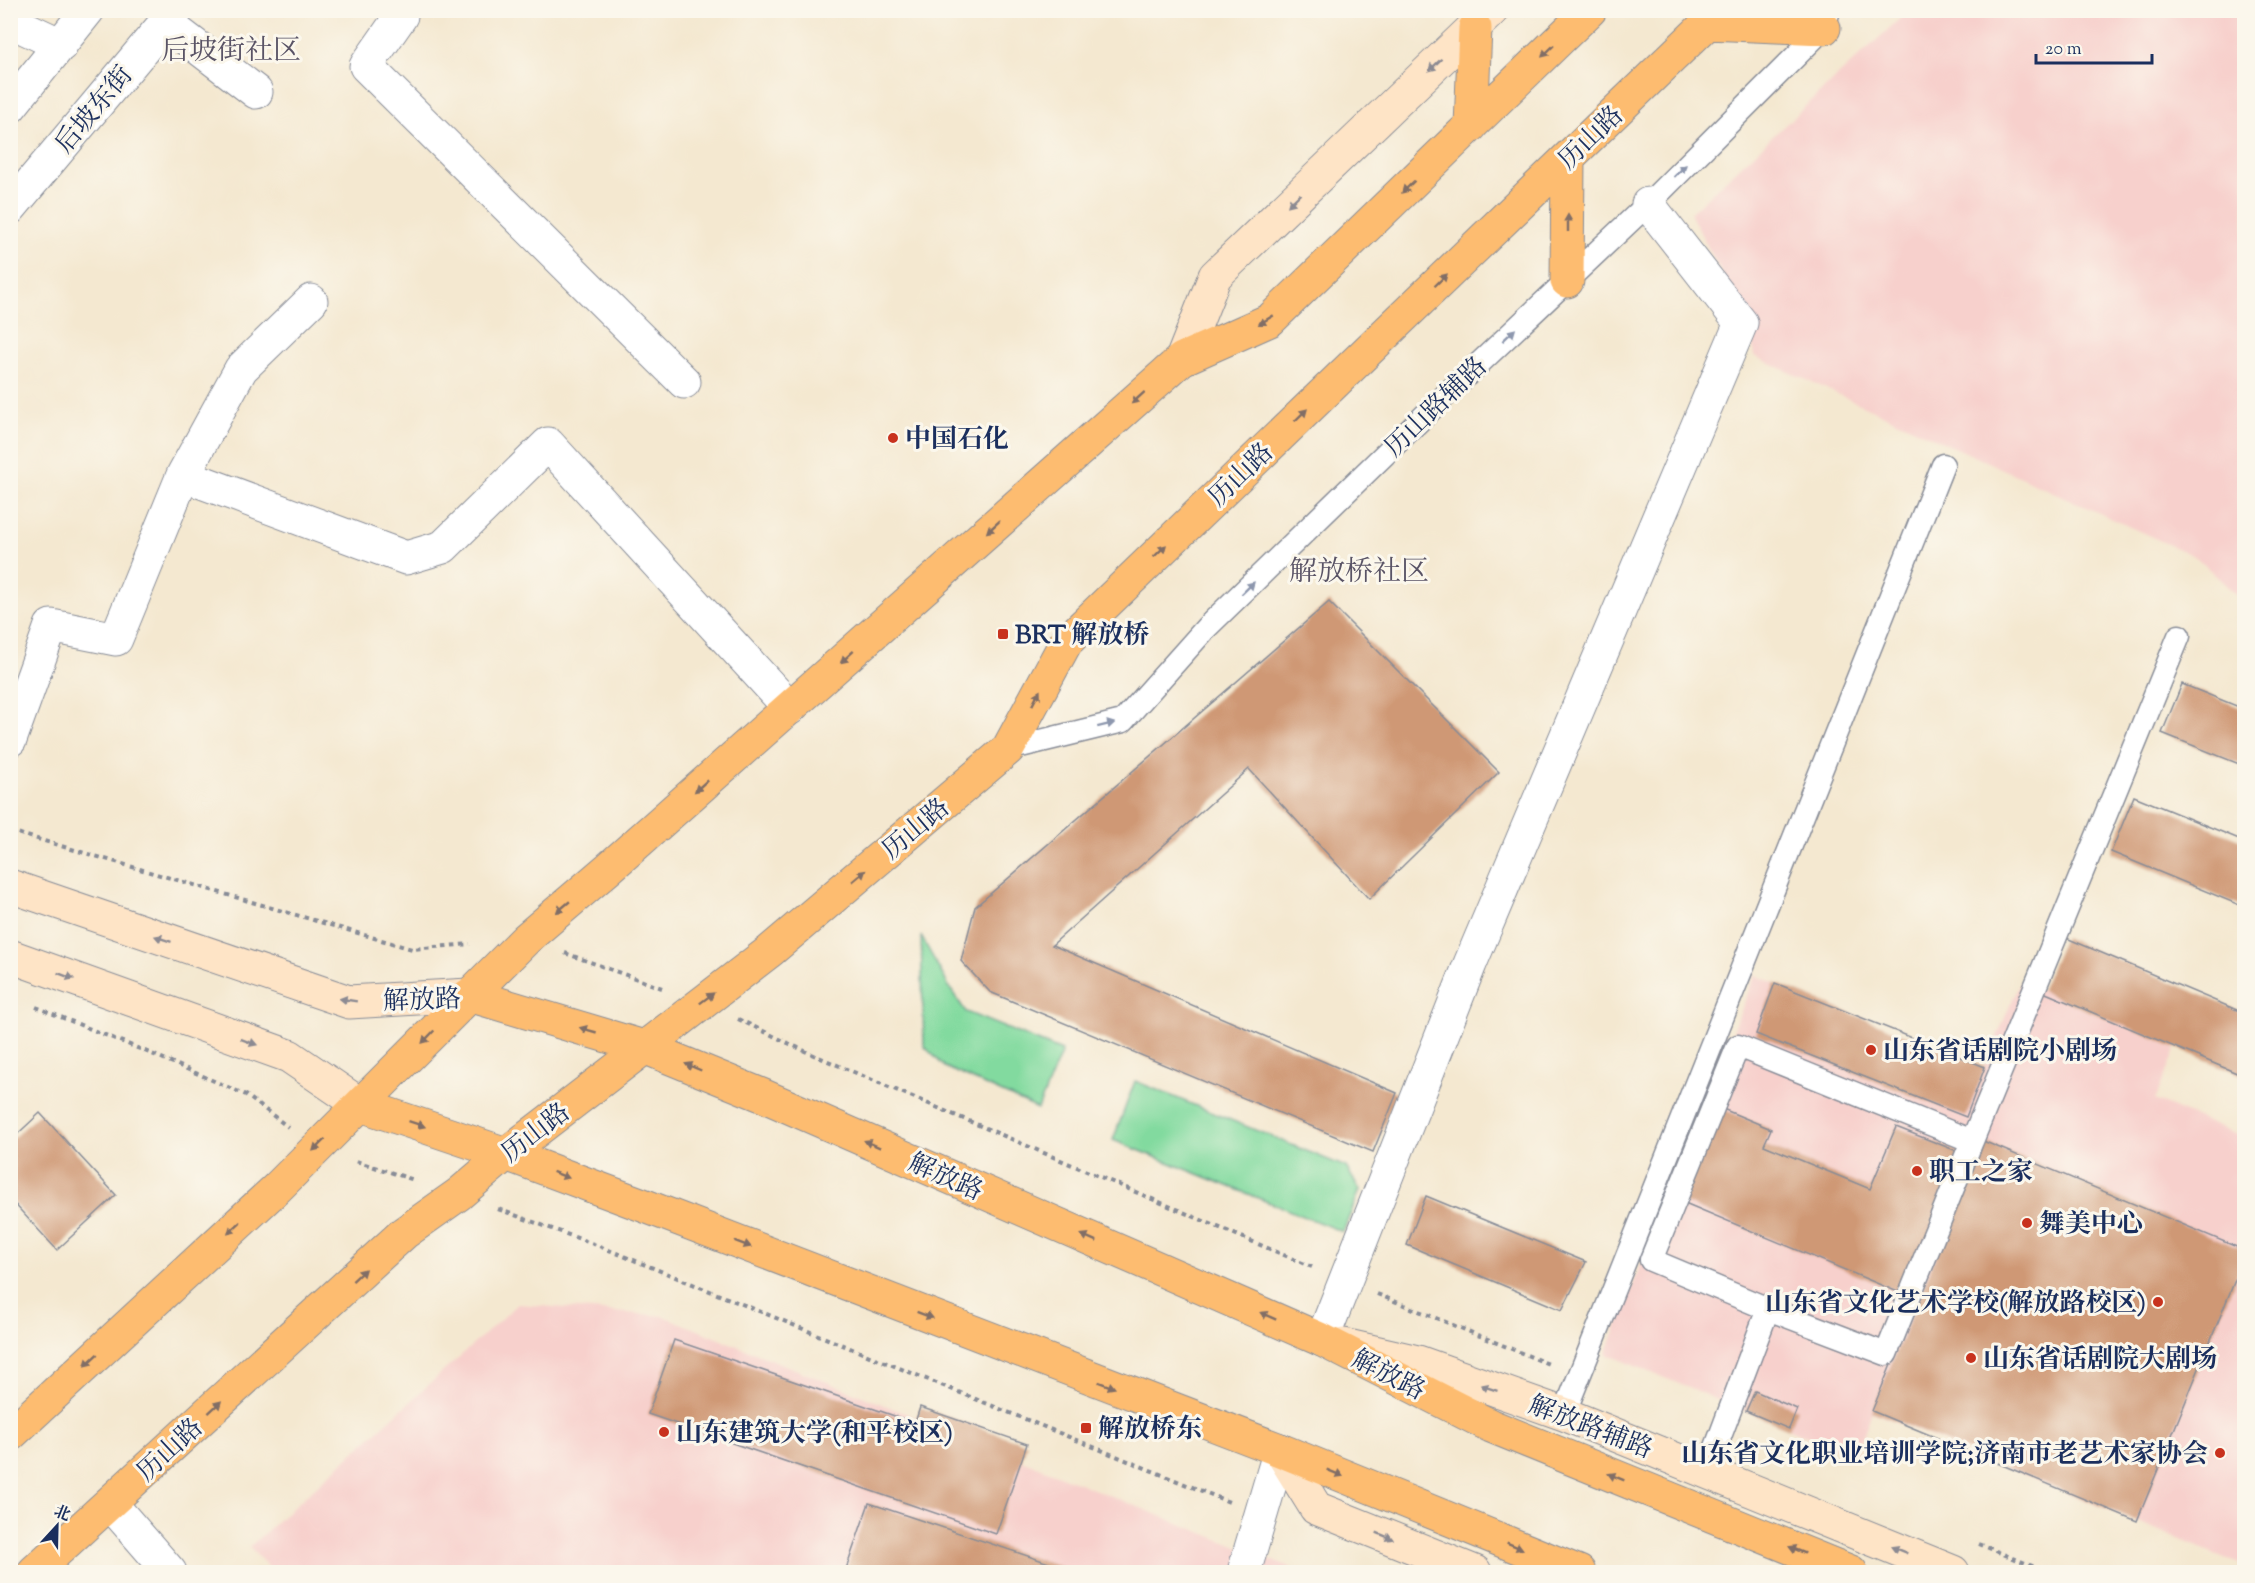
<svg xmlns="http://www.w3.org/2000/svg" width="2255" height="1583" font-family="'Sorts Mill Goudy','Noto Serif SC',serif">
<rect width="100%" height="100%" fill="#fbf7ec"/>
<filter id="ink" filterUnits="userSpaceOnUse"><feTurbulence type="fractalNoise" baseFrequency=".0167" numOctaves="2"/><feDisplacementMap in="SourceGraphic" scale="12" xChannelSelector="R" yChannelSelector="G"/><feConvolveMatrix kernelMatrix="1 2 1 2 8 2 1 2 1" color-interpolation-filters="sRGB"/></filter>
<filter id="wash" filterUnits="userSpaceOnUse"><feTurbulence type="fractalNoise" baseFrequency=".008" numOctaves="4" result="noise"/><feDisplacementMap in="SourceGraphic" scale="24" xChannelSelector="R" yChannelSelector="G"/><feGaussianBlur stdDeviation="1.35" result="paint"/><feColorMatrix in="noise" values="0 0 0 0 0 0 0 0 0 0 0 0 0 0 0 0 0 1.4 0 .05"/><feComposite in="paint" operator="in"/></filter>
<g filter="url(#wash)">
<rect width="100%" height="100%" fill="#f4e8d0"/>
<path fill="#f7d0cc" d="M1908,11H2244V602L2196,557L1754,356L1751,330L1690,213Z
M1755,975L1984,1067L2020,982L2176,1048L2155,1100L2244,1138V1566L1872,1412L1855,1456L1606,1354Z
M518,1304L663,1316L1300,1572H273L249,1547Z"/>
<path fill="#82da9f" stroke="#4e847e" stroke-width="1.5" d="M921,936L951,990L966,1012L1062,1051L1038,1109L945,1067L924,1046Z
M1135,1081L1346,1167L1360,1190L1343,1232L1113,1140Z"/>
<g id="blocks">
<path fill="#cf9875" d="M1329,602L1499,772L1369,899L1249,769L1052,945L1397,1093L1373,1152L990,992L961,961L975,907Z
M2182,684L2244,709V766L2162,733Z
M2134,796L2244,841V907L2111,852Z
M2064,937L2244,1013V1076L2041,991Z
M1775,983L1985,1067L1966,1117L1756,1034Z
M1718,1107L1771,1129L1764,1145L1870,1189L1896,1127L1962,1153L1905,1295L1680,1201Z
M40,1113L116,1195L57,1250L10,1199V1141Z
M1983,1141L2244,1250V1258L2137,1521L1872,1411Z
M1426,1196L1586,1262L1562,1310L1407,1245Z
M674,1340L915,1423L920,1407L1027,1444L996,1534L648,1414Z
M1755,1391L1797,1409L1789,1429L1746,1411Z
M869,1503L1076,1572H845Z"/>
</g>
</g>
<g filter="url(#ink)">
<use href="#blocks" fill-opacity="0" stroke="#888c97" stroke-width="1.5"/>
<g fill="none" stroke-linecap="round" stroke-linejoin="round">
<defs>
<path id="lane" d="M1008,749L1123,721L1206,628L1451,390L1648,204L1824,28L1829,10
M1738,1046L1972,1141L1886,1354L1768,1309L1651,1260Z
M1972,1141L2179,636
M1564,1414L1943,465
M1707,1471L1768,1309"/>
<path id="street" d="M394,10L401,16L366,66L684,382
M10,21L61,45
M166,23L256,92
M10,107L88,10
M10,208L176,10
M183,475L241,369L311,301
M10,740L51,626L116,639L183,475L406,558L443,547L548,444L790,708
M1322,1340L1470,964L1741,323L1648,204
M110,1503L170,1572
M1244,1572L1280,1450"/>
<path id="secondary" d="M1182,359L1215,276L1492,10
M10,886L349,1002L469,995
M10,956L289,1056L361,1105
M1344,1345L1418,1362L1564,1414L1953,1572
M1280,1450L1316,1508L1475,1572"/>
<path id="primary" d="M1708,23L1824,28
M1471,126L1475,28
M1567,281L1568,158
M469,995L644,1047L764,1096L1322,1340L1491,1426L1851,1572
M361,1105L506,1154L648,1207L1280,1450L1579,1572
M10,1435L277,1188L526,939L608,869L1182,359L1270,320L1590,10
M34,1572L404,1233L459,1194L506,1154L770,951L1008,749L1066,642L1721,10"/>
</defs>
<use href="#lane" stroke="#888c97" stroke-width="25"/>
<use href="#street" stroke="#888c97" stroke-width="35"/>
<use href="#secondary" stroke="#888c97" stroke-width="35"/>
<use href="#primary" stroke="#888c97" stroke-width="35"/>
<path stroke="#888c97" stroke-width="4" stroke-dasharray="4.5 4.5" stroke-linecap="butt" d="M10,831L412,949L470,944
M565,953L662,988
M36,1007L157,1056L246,1095L288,1127
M738,1019L809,1053L1312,1267
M356,1161L414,1180
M498,1209L599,1246L1229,1502
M1377,1294L1551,1365
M1979,1544L2047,1572"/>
<use href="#lane" stroke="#fff" stroke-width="22"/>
<use href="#street" stroke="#fff" stroke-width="33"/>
<use href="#secondary" stroke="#fee4c6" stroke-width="33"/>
<use href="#primary" stroke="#fdbc70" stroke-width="33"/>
</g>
<defs><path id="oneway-solid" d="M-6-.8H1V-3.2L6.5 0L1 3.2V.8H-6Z" transform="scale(1.5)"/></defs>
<g fill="#816e66">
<use href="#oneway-solid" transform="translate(1548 51) rotate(136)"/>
<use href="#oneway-solid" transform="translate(1408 187) rotate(136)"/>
<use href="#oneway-solid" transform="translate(1568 223) rotate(-90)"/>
<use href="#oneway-solid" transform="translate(1441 280) rotate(-44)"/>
<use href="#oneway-solid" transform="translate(1266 320) rotate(149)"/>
<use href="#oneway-solid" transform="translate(1138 398) rotate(138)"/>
<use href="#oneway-solid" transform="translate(1301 415) rotate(-44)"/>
<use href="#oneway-solid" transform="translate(993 527) rotate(138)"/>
<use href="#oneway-solid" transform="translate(1160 551) rotate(-44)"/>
<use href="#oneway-solid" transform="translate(847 657) rotate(138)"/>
<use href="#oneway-solid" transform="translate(1036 698) rotate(-62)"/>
<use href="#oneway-solid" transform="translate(701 786) rotate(138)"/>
<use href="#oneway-solid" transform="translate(859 876) rotate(-40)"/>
<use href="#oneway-solid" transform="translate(563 907) rotate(140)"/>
<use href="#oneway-solid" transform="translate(707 998) rotate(-37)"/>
<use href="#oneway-solid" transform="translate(588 1030) rotate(-164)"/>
<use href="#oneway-solid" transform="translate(428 1037) rotate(134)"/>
<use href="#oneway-solid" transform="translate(693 1067) rotate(-157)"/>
<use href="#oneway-solid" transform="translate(417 1124) rotate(19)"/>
<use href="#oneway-solid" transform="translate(872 1144) rotate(-156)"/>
<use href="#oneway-solid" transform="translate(319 1145) rotate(136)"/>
<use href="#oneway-solid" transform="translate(561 1175) rotate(21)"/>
<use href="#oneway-solid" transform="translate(234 1228) rotate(137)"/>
<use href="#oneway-solid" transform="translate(1089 1238) rotate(-156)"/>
<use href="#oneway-solid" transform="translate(743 1244) rotate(21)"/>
<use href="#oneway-solid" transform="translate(359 1275) rotate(-43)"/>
<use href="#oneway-solid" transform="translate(925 1315) rotate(21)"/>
<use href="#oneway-solid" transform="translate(1268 1316) rotate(-156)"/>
<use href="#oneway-solid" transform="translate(91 1360) rotate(137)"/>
<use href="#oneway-solid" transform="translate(1107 1385) rotate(21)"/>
<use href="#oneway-solid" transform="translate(215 1407) rotate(-43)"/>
<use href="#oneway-solid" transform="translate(1335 1473) rotate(22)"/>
<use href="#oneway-solid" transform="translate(1616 1477) rotate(-158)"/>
<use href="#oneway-solid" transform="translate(1515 1546) rotate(22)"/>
<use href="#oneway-solid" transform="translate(1797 1550) rotate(-158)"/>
</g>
<g fill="#8c8a92">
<use href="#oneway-solid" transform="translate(1435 65) rotate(136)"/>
<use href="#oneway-solid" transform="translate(1294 200) rotate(136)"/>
<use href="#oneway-solid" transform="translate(163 939) rotate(-161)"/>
<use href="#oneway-solid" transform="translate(66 976) rotate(20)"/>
<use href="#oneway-solid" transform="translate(348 1000) rotate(-171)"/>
<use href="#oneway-solid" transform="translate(249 1042) rotate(20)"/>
<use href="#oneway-solid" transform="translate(1489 1388) rotate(-161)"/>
<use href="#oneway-solid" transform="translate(1385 1536) rotate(22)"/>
<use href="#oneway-solid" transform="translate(1899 1550) rotate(-158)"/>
</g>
<g fill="#8d97ae">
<use href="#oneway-solid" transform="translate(1680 171) rotate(-45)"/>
<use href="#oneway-solid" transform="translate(1509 335) rotate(-43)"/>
<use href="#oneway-solid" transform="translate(1248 588) rotate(-44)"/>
<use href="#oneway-solid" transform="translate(1106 725) rotate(-14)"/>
</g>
</g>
<g fill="#c8321e" stroke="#fbf7ec" stroke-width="2">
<circle cx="893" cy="438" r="6"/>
<rect x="997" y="628" width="12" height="12" rx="3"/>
<circle cx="1871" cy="1050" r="6"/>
<circle cx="1917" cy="1171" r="6"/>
<circle cx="2027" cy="1223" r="6"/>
<circle cx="2158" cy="1302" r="6"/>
<circle cx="1971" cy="1358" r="6"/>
<rect x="1080" y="1422" width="12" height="12" rx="3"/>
<circle cx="664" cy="1432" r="6"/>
<circle cx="2220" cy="1453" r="6"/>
</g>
<g text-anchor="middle" stroke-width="6" stroke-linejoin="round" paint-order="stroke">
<g font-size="26" fill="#1b2f5e" stroke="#fbf7ec">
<text transform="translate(93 109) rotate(-50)" y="9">后坡东街</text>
<text transform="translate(1590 137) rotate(-44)" y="9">历山路</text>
<text transform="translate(1435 406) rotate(-44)" y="9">历山路辅路</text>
<text transform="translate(1240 474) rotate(-44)" y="9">历山路</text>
<text transform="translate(915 828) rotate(-40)" y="9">历山路</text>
<text transform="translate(422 999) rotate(-2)" y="9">解放路</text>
<text transform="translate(535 1132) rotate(-38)" y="9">历山路</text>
<text transform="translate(946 1176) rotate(24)" y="9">解放路</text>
<text transform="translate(1389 1374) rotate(27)" y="9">解放路</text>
<text transform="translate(1591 1426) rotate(21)" y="9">解放路辅路</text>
<text transform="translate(169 1449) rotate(-43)" y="9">历山路</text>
</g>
<g font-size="26" font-weight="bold" fill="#1b2f5e" stroke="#fbf7ec" text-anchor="start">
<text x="905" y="447">中国石化</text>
<text x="1015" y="643">BRT 解放桥</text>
<text x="1883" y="1059">山东省话剧院小剧场</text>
<text x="1929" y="1180">职工之家</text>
<text x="2039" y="1232">舞美中心</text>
<text x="2146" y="1311" text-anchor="end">山东省文化艺术学校(解放路校区)</text>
<text x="1983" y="1367">山东省话剧院大剧场</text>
<text x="1098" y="1437">解放桥东</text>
<text x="676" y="1441">山东建筑大学(和平校区)</text>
<text x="2208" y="1462" text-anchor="end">山东省文化职业培训学院;济南市老艺术家协会</text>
</g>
<g font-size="28" fill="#5a5466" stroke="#fbf7ec">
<text x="231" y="59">后坡街社区</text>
<text x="1359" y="580">解放桥社区</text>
</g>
</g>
<rect width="2255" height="1583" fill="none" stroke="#fbf7ec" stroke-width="36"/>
<g transform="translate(57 1526) rotate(22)" stroke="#fbf7ec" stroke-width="4.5" paint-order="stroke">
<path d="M0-4.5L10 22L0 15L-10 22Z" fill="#1b2f5e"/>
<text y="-9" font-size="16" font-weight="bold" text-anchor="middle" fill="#1b2f5e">北</text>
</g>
<path d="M2036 54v9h116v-9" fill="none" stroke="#1b2f5e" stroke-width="3"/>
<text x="2045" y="54" font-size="18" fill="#1b2f5e" stroke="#fbf7ec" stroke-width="4.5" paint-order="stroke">20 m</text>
</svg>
